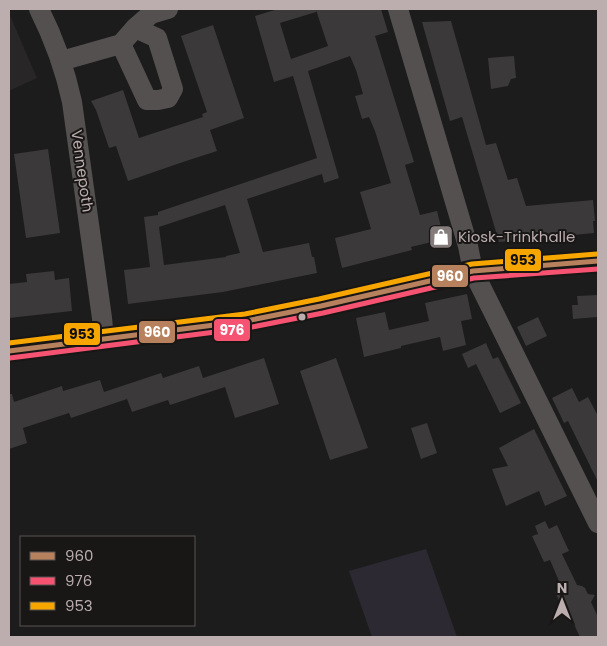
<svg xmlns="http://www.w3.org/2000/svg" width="607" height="646" font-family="Poppins,sans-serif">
<rect width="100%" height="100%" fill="#1c1c1c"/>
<path fill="#282626" d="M9,13L37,78L9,91Z"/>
<path fill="#2c2932" d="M426,549L457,637H372L349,571Z"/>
<path fill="#3b3939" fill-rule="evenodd" d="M278,9H381L388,32L375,36L414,162L405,165L420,215L437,211L444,239L411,247L412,250L342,268L335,238L371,229L360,192L391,183L375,131L369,117L362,119L355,96L363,94L356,70L350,56L308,71L339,178L324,183L322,174L247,199L263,252L309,243L312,257H314L317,273L223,292L128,304L124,270L150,267L144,217L158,215V212L317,158L293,76L274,82L255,16ZM316,10L328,46L291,59L280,23L316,12ZM225,205L240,253L226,256V257L164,265L159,227Z
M451,21L486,145L496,143L508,180L517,178L526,206L593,200L595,221H593L594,233L499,242L462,117L450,121L422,22Z
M213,25L244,118L210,130L217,151L183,162L128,181L116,146L109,148L96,110L91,101L123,90L139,138L203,117L202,114L207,112L181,36Z
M514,56L516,78L511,79L508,86L491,89L488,58Z
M48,149L60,233L26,238L14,154Z
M54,271L55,280L69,278L72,311L9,318V284L27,282L26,274Z
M467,294L472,319L461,321L466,345L443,351L440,337L401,346V348L364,357L356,318L385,312L389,330L429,321L425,303Z
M598,295V317L573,319L572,305H578L577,296Z
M538,317L547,336L526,346L517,327Z
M486,343L493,359L498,357L521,403L500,413L476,364L468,368L462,354Z
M264,358L279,404L235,418L225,387L170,405L168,400L132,412L127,399L71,418L69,413L23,428L27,443L9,449V394H12L14,402L62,386L63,391L100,380L104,392L161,373L163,378L199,366L203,378Z
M336,358L368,448L330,460L300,371Z
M572,388L579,402L588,397L598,416V482L568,421L564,423L552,398Z
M427,423L437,453L421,459L411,428Z
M534,429L567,496L545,506L539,491L506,506L492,469L508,466L499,448Z
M545,521L549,529L557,525L569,551L562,554L577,585L582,586L585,588L588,594L595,595L591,602L598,617V637H580L567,610L564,611L555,592L562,588L550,560L544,562L532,536L538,534L535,526Z"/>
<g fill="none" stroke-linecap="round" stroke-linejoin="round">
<path stroke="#555050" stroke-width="20" d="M39,9C54,39 65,69 72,102L102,318L104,339
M398,9L468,246L473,271L598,523
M121,44L147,100H158L168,98L173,89L157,38L135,28
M61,61L121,44L135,28L151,14L168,9
M9,351L246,321L321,306L473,271L598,261"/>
<defs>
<path id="bus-1" d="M9,351L246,321L321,306L473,271L598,261"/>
<path id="bus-2" d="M10,358L247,328L323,313L474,278L598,269"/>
<path id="bus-3" d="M9,343L245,314L319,299L472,264L597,254"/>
</defs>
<use href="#bus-1" stroke="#181716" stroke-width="9"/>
<use href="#bus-2" stroke="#181716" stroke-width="9"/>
<use href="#bus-3" stroke="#181716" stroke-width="9"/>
<use href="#bus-1" stroke="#b6815c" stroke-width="5"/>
<use href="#bus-2" stroke="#f65372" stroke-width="5"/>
<use href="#bus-3" stroke="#f7a600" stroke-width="5"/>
</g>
<defs>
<symbol id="shop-square" viewBox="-11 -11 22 22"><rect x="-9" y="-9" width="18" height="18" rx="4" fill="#847b7b" stroke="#181716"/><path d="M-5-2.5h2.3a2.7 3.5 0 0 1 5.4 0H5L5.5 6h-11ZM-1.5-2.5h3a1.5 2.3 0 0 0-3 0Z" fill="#fff"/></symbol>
</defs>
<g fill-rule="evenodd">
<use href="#shop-square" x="427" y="223" width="28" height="28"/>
</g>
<circle fill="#bcaeae" stroke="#181716" stroke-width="2" cx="302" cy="317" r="4.5"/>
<g text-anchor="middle" stroke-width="4" stroke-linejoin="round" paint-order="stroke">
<g font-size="15" fill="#bcaeae" stroke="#181716">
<text transform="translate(82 171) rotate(82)" y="5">Vennepoth</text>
</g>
<g font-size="15" fill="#bcaeae" stroke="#181716" text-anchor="start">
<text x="458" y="242">Kiosk-Trinkhalle</text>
</g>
</g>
<g stroke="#181716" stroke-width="2">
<rect x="504" y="248" width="38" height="24" rx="5" fill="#f7a600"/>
<rect x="431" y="264" width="38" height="24" rx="5" fill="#b6815c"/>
<rect x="213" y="318" width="38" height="24" rx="5" fill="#f65372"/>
<rect x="138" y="320" width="38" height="24" rx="5" fill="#b6815c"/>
<rect x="63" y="322" width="38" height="24" rx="5" fill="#f7a600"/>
</g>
<g font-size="14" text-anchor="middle" font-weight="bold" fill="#fff">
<text x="450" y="281">960</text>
<text x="232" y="335">976</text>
<text x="157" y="337">960</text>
</g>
<g font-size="14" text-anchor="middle" font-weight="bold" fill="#111">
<text x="523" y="265">953</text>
<text x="82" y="339">953</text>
</g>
<rect width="607" height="646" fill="none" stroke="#bcaeae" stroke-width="20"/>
<rect x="20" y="536" width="175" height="90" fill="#181716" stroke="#5a5353"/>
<rect x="30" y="552" width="25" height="8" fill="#b6815c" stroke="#5a5353"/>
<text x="65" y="561" font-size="15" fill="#bcaeae">960</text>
<rect x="30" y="577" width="25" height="8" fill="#f65372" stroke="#5a5353"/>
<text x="65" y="586" font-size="15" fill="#bcaeae">976</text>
<rect x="30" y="602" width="25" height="8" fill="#f7a600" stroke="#5a5353"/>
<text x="65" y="611" font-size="15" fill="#bcaeae">953</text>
<g transform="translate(562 601)" stroke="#181716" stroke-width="4" paint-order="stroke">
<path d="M0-4L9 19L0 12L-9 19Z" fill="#bcaeae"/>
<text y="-8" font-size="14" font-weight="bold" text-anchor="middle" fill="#bcaeae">N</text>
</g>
</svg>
